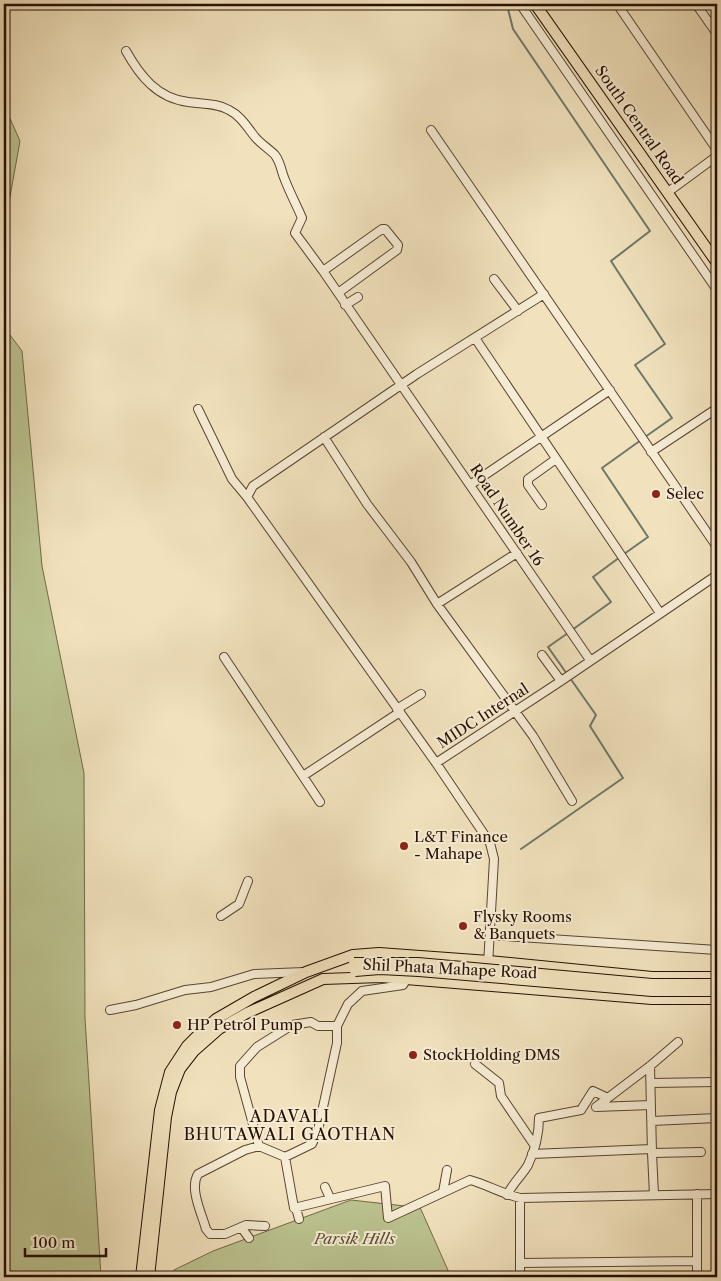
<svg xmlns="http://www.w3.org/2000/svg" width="721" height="1281" font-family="'Libre Caslon Text',serif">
<rect width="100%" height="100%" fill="#f1e2bd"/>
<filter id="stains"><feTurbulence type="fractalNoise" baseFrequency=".004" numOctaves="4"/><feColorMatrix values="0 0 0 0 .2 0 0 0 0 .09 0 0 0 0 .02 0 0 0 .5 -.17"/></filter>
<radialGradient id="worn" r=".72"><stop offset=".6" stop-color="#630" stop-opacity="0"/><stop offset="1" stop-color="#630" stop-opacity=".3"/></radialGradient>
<path fill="#bbc390" stroke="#716949" d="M4,105L20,141L4,230Z
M4,327L22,351L42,566L84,773L85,1018L101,1277H4Z
M351,1200L414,1207L419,1205L451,1277H174V1270L213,1251Z"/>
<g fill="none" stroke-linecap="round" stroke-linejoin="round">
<path stroke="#6d786a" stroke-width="2" d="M508,9L513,29L650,231L611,261L665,344L635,365L672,418L645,437
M624,554L648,537L602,468L641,440
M572,630L611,602L593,577L620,557
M567,674L548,647L568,633
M521,849L623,778L590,726L596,715L570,678"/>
<defs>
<path id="minor" d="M520,4L717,290
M617,4L717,150
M696,4L717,34
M126,51C140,76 157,98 188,102C202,104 217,103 229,110C241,116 247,127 255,137C261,144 269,149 275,155C281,163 281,171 285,180C290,193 297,206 302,218L295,233L323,271L590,660
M431,130L717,547
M668,192L717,156
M323,271L382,229H385L398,245L397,250L338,293
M494,279L518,311
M345,305L358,297
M475,338L660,613
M198,409L232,479L247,497
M324,437L367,504L411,562L437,604L533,736L572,801
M651,452L716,409L717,411
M470,485L610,390
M542,505L528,485V479L556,459
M437,604L517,553
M542,655L561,681
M224,657L320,802
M397,709L421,694
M436,763L561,681L717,575
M303,776L400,712
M221,916L239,904L248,881
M490,935L717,950
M488,965L494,859L490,843L436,763L247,497L253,486L417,374L544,294
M110,1010L136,1005L185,990L211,987L254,974L304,972
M475,1064L499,1083L501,1096L535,1146
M650,1066L652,1153L701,1152
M651,1083L717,1082
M596,1107L650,1066L678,1042
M596,1107L651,1105
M652,1121L717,1118
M259,1146L240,1077V1066L257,1047L292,1025L311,1022L318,1026H337
M652,1153L654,1195
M532,1154L652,1149
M285,1157L294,1208L385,1186L388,1218L470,1180C488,1185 500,1193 520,1198L717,1194
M325,1187L330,1198
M443,1192L447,1170
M697,1194V1277
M507,1195C513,1183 523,1174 528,1165C535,1150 539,1134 539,1118L581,1110L593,1091L608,1098
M520,1198V1277
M296,1208L299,1219
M265,1226L246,1225L225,1234H210L206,1229C202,1214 189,1189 198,1174L245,1150L259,1146L285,1157L312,1144L318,1130L337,1043V1026L348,1004L362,991L403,985L408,977
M241,1227L249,1238
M520,1263L696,1261"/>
<path id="major" d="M535,4L717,263
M141,1277L160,1110L170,1072L187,1046L201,1032L216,1019L254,997L306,972L353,955L379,953L489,961L652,977H717
M149,1277L166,1117L171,1092L180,1069L194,1051L219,1029L247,1013L323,979L381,977L652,999H717"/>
</defs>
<use href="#minor" stroke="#5a4431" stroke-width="10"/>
<use href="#major" stroke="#270f02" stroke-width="12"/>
<use href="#minor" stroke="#f6ecd4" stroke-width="8"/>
<use href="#major" stroke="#f1e2bd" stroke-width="10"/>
<defs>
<path id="major-bridge" d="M354,963H418L652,984H717
M355,971L380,969L419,971L652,991H717"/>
</defs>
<use href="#major-bridge" stroke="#270f02" stroke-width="12" stroke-linecap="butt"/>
<use href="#major-bridge" stroke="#f1e2bd" stroke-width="10"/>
</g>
<g fill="#8f2418" stroke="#f6ecd4" stroke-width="2">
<circle cx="656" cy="494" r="5"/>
<circle cx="404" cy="846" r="5"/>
<circle cx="463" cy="926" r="5"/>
<circle cx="177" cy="1025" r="5"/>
<circle cx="413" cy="1055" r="5"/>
</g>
<g text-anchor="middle" stroke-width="4" stroke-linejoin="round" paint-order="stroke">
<g font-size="15" fill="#270f02" stroke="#f6ecd4">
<text transform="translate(639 125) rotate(55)" y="5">South Central Road</text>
<text transform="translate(507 515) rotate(56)" y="5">Road Number 16</text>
<text transform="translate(483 716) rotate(-33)" y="5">MIDC Internal</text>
<text transform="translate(450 969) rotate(3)" y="5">Shil Phata Mahape Road</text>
</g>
<g font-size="15" fill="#270f02" stroke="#f6ecd4" text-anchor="start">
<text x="666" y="499">Selec</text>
<text x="414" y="842">L&amp;T Finance<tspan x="414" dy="17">- Mahape</tspan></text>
<text x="473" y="922">Flysky Rooms<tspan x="473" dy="17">&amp; Banquets</tspan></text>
<text x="187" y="1030">HP Petrol Pump</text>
<text x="423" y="1060">StockHolding DMS</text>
</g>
<g font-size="15" font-style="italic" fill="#5b4e34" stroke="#f6ecd4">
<text x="355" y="1244">Parsik Hills</text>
</g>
<g font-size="16" letter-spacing="1" fill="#270f02" stroke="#f6ecd4">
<text x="290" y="1122">ADAVALI<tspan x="290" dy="18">BHUTAWALI GAOTHAN</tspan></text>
</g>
</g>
<rect width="721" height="1281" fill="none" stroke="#f1e2bd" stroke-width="20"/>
<rect x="5" y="5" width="711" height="1271" fill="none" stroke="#270f02" stroke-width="2.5"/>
<rect x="10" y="10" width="701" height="1261" fill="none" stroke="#270f02"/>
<path d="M25 1248v8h81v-8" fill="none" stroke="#270f02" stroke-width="2.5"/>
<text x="32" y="1248" font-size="15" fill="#270f02" stroke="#f6ecd4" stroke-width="4" paint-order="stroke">100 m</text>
<rect width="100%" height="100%" filter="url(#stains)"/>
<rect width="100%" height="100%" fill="url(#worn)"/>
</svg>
